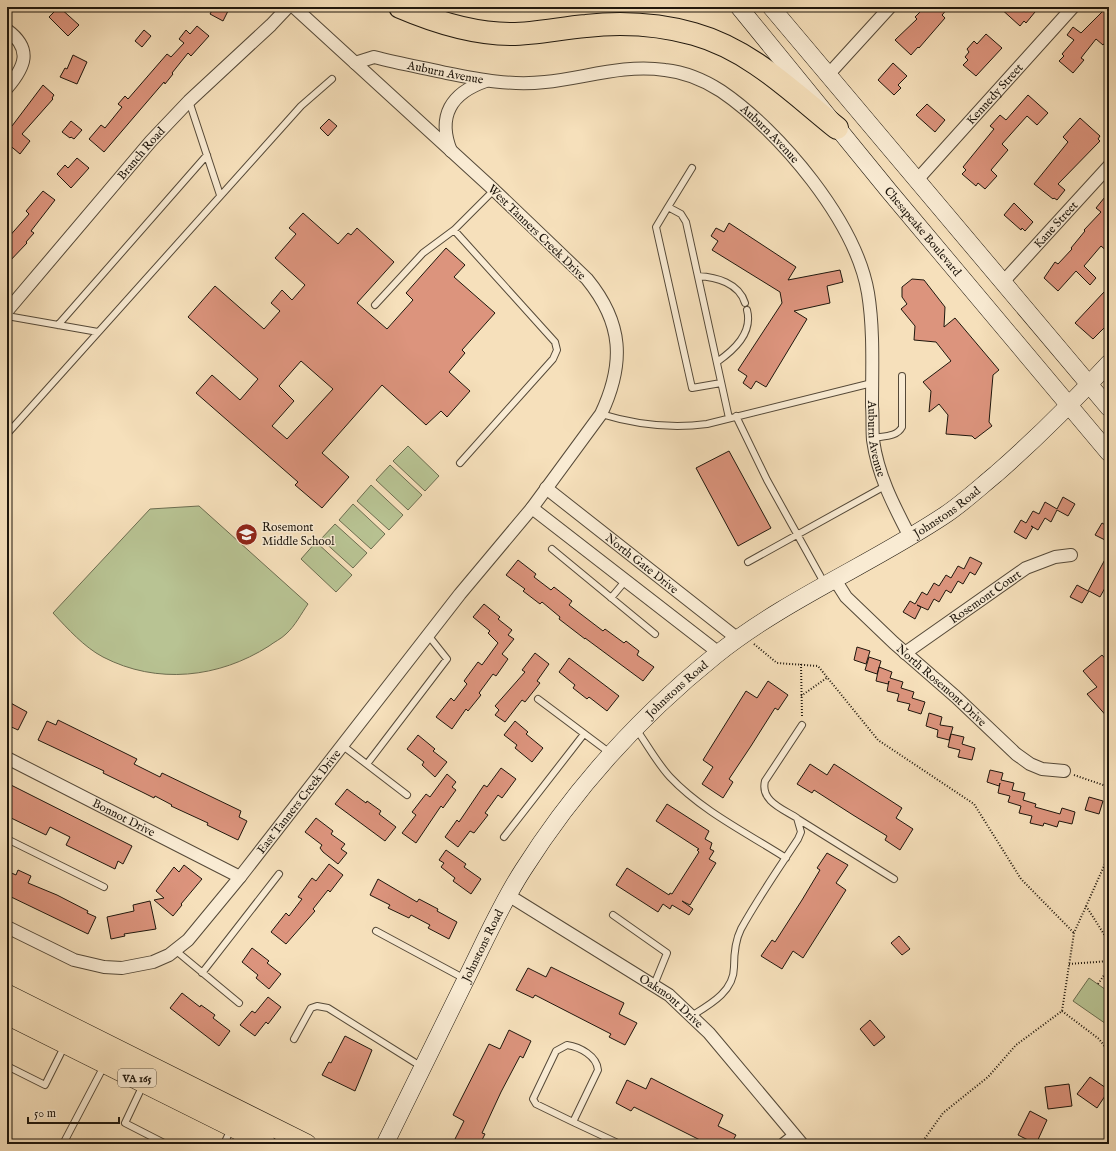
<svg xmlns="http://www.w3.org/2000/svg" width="1116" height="1151" font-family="'IM FELL English',serif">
<rect width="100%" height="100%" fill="#f6e0bb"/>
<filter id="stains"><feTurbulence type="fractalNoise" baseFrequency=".005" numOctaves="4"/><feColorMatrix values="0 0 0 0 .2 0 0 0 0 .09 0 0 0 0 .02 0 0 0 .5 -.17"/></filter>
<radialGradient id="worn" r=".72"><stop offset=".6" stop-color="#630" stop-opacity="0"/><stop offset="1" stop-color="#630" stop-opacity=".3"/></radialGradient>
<path fill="#b8c393" stroke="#6c6d50" d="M408,446L439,476L425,491L393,461Z
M390,465L422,495L408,510L376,480Z
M371,485L403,515L389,530L357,501Z
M353,504L385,534L371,549L339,520Z
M199,506L308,604C301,614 295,626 286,634C281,639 274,642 269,646C219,678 157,685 103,657C84,647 68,629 53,613L150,509Z
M335,524L367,553L353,568L321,539Z
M316,542L352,575L336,592L301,559Z
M1089,978L1109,992V1026L1073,1001Z"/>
<path fill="#dc947d" stroke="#1f170d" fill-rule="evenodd" d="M59,7L79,25L68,36L49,17Z
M214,7H230L223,21L210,14Z
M925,7H949L942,15L945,18L919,48L918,47L911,55L895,40L917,19L915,17Z
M999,7H1029L1035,12L1026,23L1024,21L1020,26Z
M1107,7H1109V38L1103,45L1096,39L1081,58L1084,60L1073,73L1059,61L1064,56L1062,54L1074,40L1067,35L1073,27L1081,33Z
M197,26L209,36L191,56L188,53L172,73L173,74L165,84L164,82L104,152L89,139L101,125L105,128L122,107L118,104L125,96L128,99L167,54L171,57L184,43L179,39L186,30L190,34Z
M144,30L151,36L142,47L135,41Z
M986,34L1002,48L976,76L963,65L968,60L965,57L969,52L967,49L974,41L977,44Z
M73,55L87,62L77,84L60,77L65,68L67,69Z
M893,63L907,76L898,85L901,88L894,95L878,80Z
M43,85L54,95L52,98L53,99L22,134L30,141L20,154L7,143V121L12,126Z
M1028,95L1048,113L1037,125L1027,116L1002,144L1008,150L991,170L997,176L985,189L978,183L976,186L962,174L966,170L963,167L994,129L990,126L1000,115L1006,120Z
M927,104L945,120L935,132L916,115Z
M1080,118L1100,136L1098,139L1100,141L1058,184L1065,190L1057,200L1054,198L1053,199L1034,184L1068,142L1063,137Z
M329,119L337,126L328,136L320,128Z
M71,121L82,130L74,139L71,137L70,138L62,132Z
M77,158L89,168L71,188L57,174L65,165L68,168Z
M43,191L55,200L31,231L34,233L26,242L27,243L7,264V239L29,214L26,211Z
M1109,192V253L1101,246L1084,266L1096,278L1090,285L1076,271L1058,291L1044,278L1055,262L1058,264L1072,249L1071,248L1085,231L1084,230L1101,212L1096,208Z
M1014,203L1033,222L1025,231L1022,228L1021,230L1004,215Z
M303,213L338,244L348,233L351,235L357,228L394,262L357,303L387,329L413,300L406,293L446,248L465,265L454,277L495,313L462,350L465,353L449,372L470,391L447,417L441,411L426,425L382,385L322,453L349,477L322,508L295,485L298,482L196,393L212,375L240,400L258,379L188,317L215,286L264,329L280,311L271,303L282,290L292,300L305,285L275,258L296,234L289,228ZM301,361L333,389L287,439L272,426L294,401L279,386Z
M729,223L796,267L788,280L840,270L843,282L827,286L830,303L794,311L807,319L766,387L756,381L751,389L743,383L747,376L738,370L782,303L780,292L712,250L718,241L711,236L716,228L724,232Z
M912,279L924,280L945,307L944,327L955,318L999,370L993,375L989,422L992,426L975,439L972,436L946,434L948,415L939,404L929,412L931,391L923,382L951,361L936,342L914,340L915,326L901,309L907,304L902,297V287Z
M1104,292L1109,296V323L1093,339L1075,323Z
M729,451L771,528L738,546L696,468Z
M1063,497L1075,504L1068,516L1057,510L1051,522L1045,518L1038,530L1031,526L1033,527L1026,539L1014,532L1021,520L1026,523L1033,511L1039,514L1045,502L1057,509Z
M1102,523L1109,527V542L1095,535Z
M1109,552V587L1106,586L1100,597L1089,591L1082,603L1070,597L1077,585L1088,591Z
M970,557L982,563L975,575L970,572L963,584L958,581L951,593L946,590L939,602L934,599L928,610L917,605L921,607L915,619L903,612L910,601L915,604L922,592L927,595L934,583L939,586L946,575L951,578L958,566L964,569Z
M518,560L536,574L534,577L551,590L554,587L572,601L569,605L603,631L605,629L624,643L626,641L639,651L637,655L654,667L643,681L585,638V639L559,619L560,617L542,602L540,604L523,591L525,589L506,575Z
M484,604L500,617L498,619L512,630L508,635L514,639L502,654L508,659L496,676L493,674L479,693L481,695L468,711L466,709L452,729L436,717L451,698L454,701L467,684L464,681L478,662L482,665L498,643L488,633L490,631L473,617Z
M857,647L870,651L866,664L854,660Z
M535,653L549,664L537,681L540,683L525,702L522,700L505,722L495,715L499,710L495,706L525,672L522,670Z
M1102,655L1109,663V719L1087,694L1097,687L1083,671Z
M869,657L881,661L877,674L865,670Z
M569,658L619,696L607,711L589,697L587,699L573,688L575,685L559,672Z
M879,667L892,672L890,678L903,682L901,688L914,692L912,698L925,702L921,714L908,710L910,704L897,701L899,694L887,691L889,681L888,684L876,681Z
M768,681L788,695L778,710L775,708L751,746L729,779L733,782L723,798L702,784L713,767L703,760L746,691L757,698Z
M7,701L27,712L18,730L7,725Z
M929,713L942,717L940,725L953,727L949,740L937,737L938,730L926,726Z
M58,720L137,759L134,764L160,777L162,773L241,811L239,817L247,821L238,840L207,825L208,823L171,806L172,805L155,796L154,798L142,792L103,773L104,771L38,740L47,721L56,725Z
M515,721L528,732L526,734L543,748L532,762L515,748L517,745L504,735Z
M951,734L964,737L962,744L975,748L972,760L958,757L960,750L948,747Z
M418,735L435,749L433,751L447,762L435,777L422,765L424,762L407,749Z
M810,764L827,775L834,764L902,808L896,818L913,829L900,850L885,840L887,836L853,815L814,790L812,793L797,784Z
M501,768L516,779L502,798L498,795L485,813L488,815L474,833L470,831L458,847L445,837L457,820L459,822L484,785L487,787Z
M990,770L1003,773L1001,780L1014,783L1012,790L1025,793L1023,800L1036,804L1035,807L1060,814L1062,808L1075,812L1072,824L1059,821L1057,827L1044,823L1043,826L1030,823L1032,816L1019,813L1021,806L1008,802L1010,796L998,793L1000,783L999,786L987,782Z
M447,774L456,782L452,787L456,790L443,808L441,806L416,843L402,833L416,815L412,812L426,794L430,797Z
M7,783L132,846L123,864L118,861L115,869L66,845L70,837L50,827L46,835L7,816Z
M347,789L366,803L367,801L381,811L379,814L396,827L385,841L335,804Z
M1089,797L1103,801L1099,814L1085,810Z
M667,804L709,831L705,839L712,843L710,849L714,851L709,859L716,863L690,905L682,901L693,909L689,915L672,905L670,909L663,904L658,912L616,885L627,868L669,895L670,893L672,894L699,852L697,850L699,849L656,821Z
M316,818L333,831L331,834L345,844L341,849L347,853L338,864L323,852L320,848L322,845L305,832Z
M446,850L466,864L464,867L481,879L471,894L453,881L455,878L441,867L444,863L439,860Z
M827,853L848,865L836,883L846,890L803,958L793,951L782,969L761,956L772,940L775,942L802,900L820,870L817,868Z
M329,864L343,875L330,892L328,890L313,909L315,911L286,944L271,932L286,913L289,916L302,899L298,897L312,878L316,881Z
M184,865L202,879L181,904L182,905L173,916L154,900L164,898L156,891L174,867L179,872Z
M18,870L31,876L28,883L57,895L88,911L87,913L96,917L88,934L7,895V871L16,875Z
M378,879L417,902L419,899L438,909L437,911L457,922L449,939L428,928L430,925L411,915L409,918L388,908L390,905L370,895Z
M150,901L156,929L124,934L125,936L111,939L107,917L134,911L133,905Z
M899,936L910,949L902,955L891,943Z
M252,948L269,961L267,963L281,974L269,989L256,978L258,975L242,962Z
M551,967L624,1003L619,1014L637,1023L625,1045L609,1037L611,1034L535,995L533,998L516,990L528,968L546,977Z
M182,993L200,1007L201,1005L215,1015L213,1018L230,1031L219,1046L170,1008Z
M268,997L281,1007L268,1024L266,1022L255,1036L240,1025L252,1011L255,1013Z
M870,1020L885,1037L874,1046L860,1029Z
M509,1030L531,1041L523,1058L520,1056L501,1092L482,1133L485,1134L480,1144H464L455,1139L464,1121L453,1115L489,1044L500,1049Z
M345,1036L372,1050L355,1091L322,1075L329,1062L331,1063Z
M1090,1077L1109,1090L1097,1108L1077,1094Z
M651,1078L723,1115L718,1126L736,1135L731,1144H708L634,1107L631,1111L616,1103L627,1080L646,1089Z
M1069,1084L1072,1106L1048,1109L1045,1087Z
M1030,1111L1047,1120L1036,1144L1018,1135Z"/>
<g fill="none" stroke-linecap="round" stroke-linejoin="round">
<defs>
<path id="lane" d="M189,101L220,195
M668,207L692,168
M454,230L555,342L557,350L553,359L460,463
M698,276C716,277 739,283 745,303
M375,305L423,253L454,230L494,190
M7,316L98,332
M58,325L207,155
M717,362C734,350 753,333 747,310
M721,383L692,388L656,227L668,207L681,214L686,222L729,418
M601,414C637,425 670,429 707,424L872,383
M736,416L767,480L822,579L828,580
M7,434L301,106L332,79
M873,438C884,436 897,437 902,427V376
M552,549L655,634
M748,562L885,486
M611,598L626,580
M538,699L610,753
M636,729C647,744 657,763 670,777C702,811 747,833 786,858
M343,746L407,795
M367,764L447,659L428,635
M798,819L894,879
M504,837L584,734
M7,839L104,887
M613,915L667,953L654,985
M376,931L465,979
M175,950L239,1003
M202,973L279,874
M693,1015C711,1004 734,991 734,967C734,953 735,941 741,929C758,898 779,868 798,839L801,832L797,818C783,809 760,801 765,781L802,725
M294,1039L311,1008L317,1006L328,1008L422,1067
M567,1045C580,1047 597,1056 598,1070L573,1122L536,1104L533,1099L556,1051Z
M7,1066L45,1085L64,1047
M143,1085L125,1123L166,1144
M573,1122L620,1144
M63,1144L104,1066
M224,1144L231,1129
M779,1144L793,1133
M903,1144H915"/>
<g id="street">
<path d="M7,30C33,49 25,67 7,88"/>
<path id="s1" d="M355,63L374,57C397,63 419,67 442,72C477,79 509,86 545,82C585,78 623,64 665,70C684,72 704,80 721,91C780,131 856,222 868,293C874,330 872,369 872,406C873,417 872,429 873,440C878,476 894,506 910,537"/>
<path d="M828,75L890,7"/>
<path d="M451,151C437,116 451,93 486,81"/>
<path id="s2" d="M917,180L1073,7"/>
<path id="s3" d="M1003,282L1109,166"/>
<path id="s4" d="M7,311L151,141L189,101L271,25L288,7"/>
<path id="s5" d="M546,488L738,639"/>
<path d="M532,508L719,653"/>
<path id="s6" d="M831,580L839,586L846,597L894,643L956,697L1016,754L1030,764L1042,769L1064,771"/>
<path id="s7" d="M905,653L1026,568L1055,557L1071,555"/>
<path id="s8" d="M7,758L240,877"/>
<path id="s9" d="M508,895L669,995L709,1033L802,1144"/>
<path id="s10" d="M7,927L74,960L104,967L122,968L153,962L169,955L188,940L240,877L460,594L532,508L601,414C625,363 623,323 587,279L494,190L294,7"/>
</g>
<g id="secondary">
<path id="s11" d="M739,7L889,191L1109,453"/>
<path d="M771,7L1109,408"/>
<path id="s12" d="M385,1144C412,1088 440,1033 467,977C485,941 501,904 523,870C575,788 640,716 716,655C786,599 870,565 945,515C963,503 979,488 996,474C1036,439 1073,402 1109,363"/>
</g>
<path id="primary" d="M7,994L307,1144
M7,1015L266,1144"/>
<path id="highway" d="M400,7C435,22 472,34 511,34C537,34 561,28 586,26C622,22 658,24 694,34C751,50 792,92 837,128"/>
</defs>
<use href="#lane" stroke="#554938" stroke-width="8"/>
<use href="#street" stroke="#554938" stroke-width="14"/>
<use href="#secondary" stroke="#1f170d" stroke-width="18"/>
<use href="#primary" stroke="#1f170d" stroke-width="20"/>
<use href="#highway" stroke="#1f170d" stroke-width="24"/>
<path stroke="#1f170d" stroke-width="2" stroke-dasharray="1 2" stroke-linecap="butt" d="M754,644L777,663L818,666L878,740L974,804L1021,879L1074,933
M801,664L802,717
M801,696L828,677
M1074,775L1109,787
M1104,867L1109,870
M1086,906L1109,942
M1069,964L1109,961
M1098,984L1109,968
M1062,1011L1099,1039L1109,1052
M923,1141L943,1113L988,1077L1016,1045L1062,1011L1074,933L1109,855"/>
<use href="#lane" stroke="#f9ebd3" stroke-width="6"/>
<use href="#street" stroke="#f9ebd3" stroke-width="12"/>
<use href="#secondary" stroke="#f9ebd3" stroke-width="17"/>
<use href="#primary" stroke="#f6e0bb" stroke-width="19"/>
<use href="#highway" stroke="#f6e0bb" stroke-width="22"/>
</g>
<defs>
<symbol id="school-disc" viewBox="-11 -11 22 22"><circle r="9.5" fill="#8f2418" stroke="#f9ebd3"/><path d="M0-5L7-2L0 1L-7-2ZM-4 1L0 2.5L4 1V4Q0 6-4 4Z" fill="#fff"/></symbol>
</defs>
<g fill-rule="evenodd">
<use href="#school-disc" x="234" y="522" width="25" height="25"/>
</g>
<g text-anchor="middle" stroke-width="3" stroke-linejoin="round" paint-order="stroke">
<rect fill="#f9ebd3" stroke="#605748" stroke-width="1" x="118" y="1069" width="38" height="18" rx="3"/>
<g font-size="11" font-weight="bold" fill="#1f170d">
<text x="137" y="1082">VA 165</text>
</g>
<g font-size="12" fill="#1f170d" stroke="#f9ebd3">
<text dy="4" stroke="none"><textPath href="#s1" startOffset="93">Auburn Avenue</textPath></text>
<text dy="4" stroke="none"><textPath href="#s2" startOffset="116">Kennedy Street</textPath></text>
<text dy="4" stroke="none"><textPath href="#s1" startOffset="440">Auburn Avenue</textPath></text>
<text dy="4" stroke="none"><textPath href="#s4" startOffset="207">Branch Road</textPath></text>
<text dy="4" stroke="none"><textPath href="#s3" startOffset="78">Kane Street</textPath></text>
<text dy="4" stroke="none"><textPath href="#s11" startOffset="290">Chesapeake Boulevard</textPath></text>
<text transform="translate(537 232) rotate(44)" y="4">West Tanners Creek Drive</text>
<text dy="4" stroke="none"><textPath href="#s1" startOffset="776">Auburn Avenue</textPath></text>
<text dy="4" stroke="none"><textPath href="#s12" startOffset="869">Johnstons Road</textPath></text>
<text dy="4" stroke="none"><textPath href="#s5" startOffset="122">North Gate Drive</textPath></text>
<text dy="4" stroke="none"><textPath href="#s7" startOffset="98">Rosemont Court</textPath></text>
<text dy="4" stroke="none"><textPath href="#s6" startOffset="153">North Rosemont Drive</textPath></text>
<text dy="4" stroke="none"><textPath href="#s12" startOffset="545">Johnstons Road</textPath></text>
<text dy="4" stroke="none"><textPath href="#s10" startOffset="374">East Tanners Creek Drive</textPath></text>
<text dy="4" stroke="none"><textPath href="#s8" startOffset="131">Bonnot Drive</textPath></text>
<text dy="4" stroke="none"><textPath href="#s12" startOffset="221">Johnstons Road</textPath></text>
<text dy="4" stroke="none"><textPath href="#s9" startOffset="195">Oakmont Drive</textPath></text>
</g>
<g font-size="12" fill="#1f170d" stroke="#f9ebd3" text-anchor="start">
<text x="262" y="531">Rosemont<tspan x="262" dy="14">Middle School</tspan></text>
</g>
</g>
<rect width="1116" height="1151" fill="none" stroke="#f6e0bb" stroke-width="24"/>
<rect x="8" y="8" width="1100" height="1135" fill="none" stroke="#1f170d" stroke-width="2"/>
<rect x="12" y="12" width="1092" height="1127" fill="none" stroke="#1f170d"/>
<path d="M28 1117v6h91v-6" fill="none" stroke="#1f170d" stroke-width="2"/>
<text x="34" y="1117" font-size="12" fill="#1f170d" stroke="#f9ebd3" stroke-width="3" paint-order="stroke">50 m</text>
<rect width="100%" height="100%" filter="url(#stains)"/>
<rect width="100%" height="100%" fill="url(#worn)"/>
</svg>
